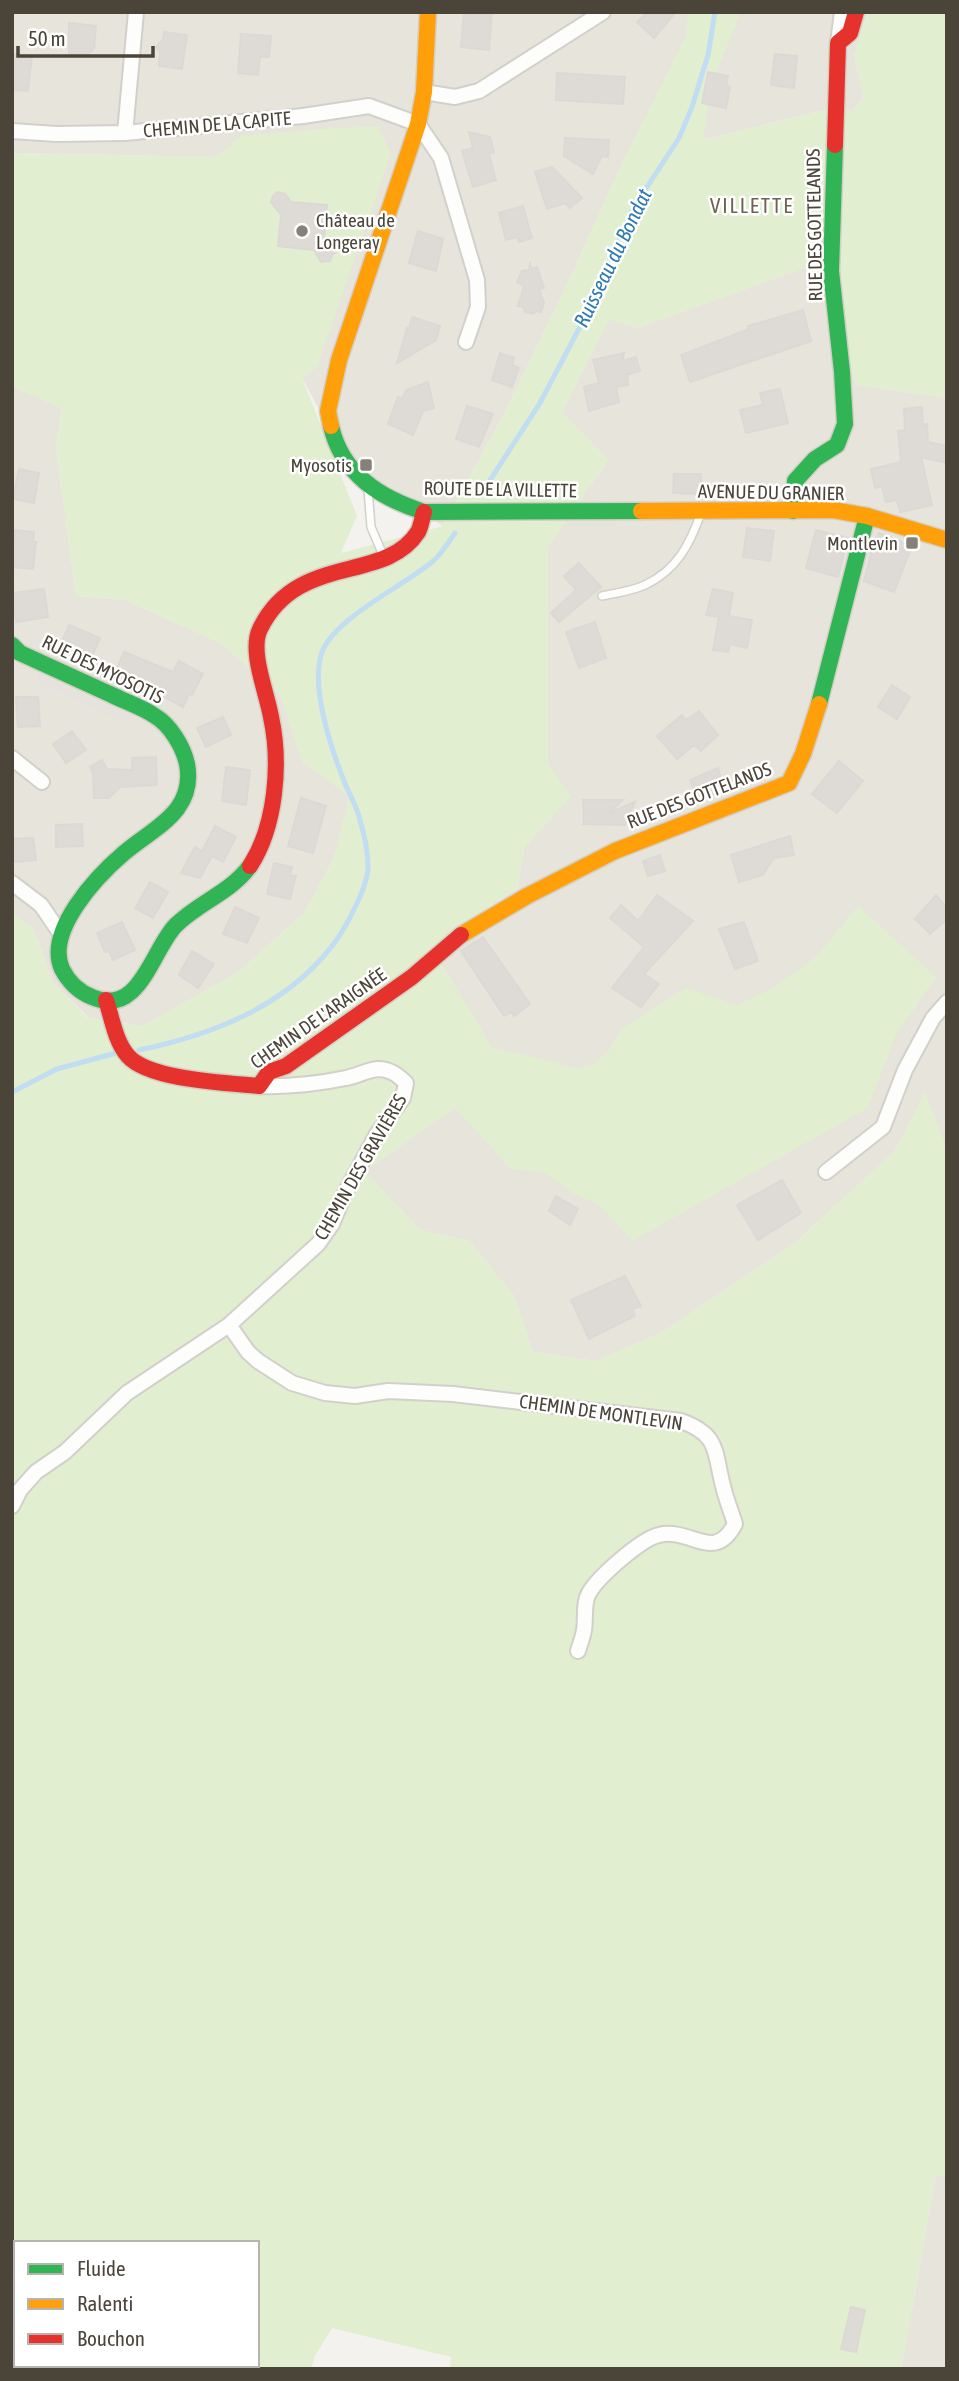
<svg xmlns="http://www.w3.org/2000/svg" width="959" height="2381" font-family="'Asap Condensed',sans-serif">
<rect width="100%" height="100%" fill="#f4f2ee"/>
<path fill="#e7e4dc" d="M12,12H868L854,56L864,98L852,111L825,110L702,140L626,155L567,285L504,414L443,526L350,467L301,376L217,157L12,153Z
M820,262L856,385L947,398V1151L925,1093L895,1151L795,1243L663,1332L596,1361L533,1352L514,1296L469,1241L420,1230L364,1171L455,1108L437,956L467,920L517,889L524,848L570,796L548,764V546L608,460L562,412L609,319L637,328Z
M12,386L62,408L56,446L76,596L125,600L221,643L281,696L303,762L350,796L334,858L305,912L239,972L143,1026L89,1018L53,983L33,928L12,913Z
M936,2175L947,2177V2369H901Z"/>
<path fill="#e1eecf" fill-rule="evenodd" d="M688,12H741L711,85L703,140L825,110L852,111L864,98L854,56L868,12H947V398L856,385L820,262L637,328L609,320L562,412L608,460L548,546V764L571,796L524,848L517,889L467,920L437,956L492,1047L577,1068L595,1063L609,1050L622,1029L686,988L737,1005L773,988L817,956L858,906L936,977L895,1037L868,1108L632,1241L598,1204L576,1195L543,1172L511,1169L455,1108L364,1171L420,1230L469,1241L514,1296L533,1352L596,1361L663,1332L795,1243L895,1151L925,1092L947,1151V2177L936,2175L901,2369H450L451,2357L332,2328L315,2356L311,2369H12V913L33,928L53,983L88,1018L143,1026L239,972L305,912L334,858L350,796L303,762L281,696L221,643L125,600L76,596L56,446L62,409L12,386V153L217,157L241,136L320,129L378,126L391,154L317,367L302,378L357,516L341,553L443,526L504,414L567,285L626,155L686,36ZM16,2243H257V2365H16Z"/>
<path fill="#e6e3df" d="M39,675L133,716L130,724L36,683Z"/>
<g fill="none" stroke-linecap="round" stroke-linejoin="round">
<path stroke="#c0ddf1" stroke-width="5" d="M483,491L540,403L583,321L632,210L679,138L692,107L708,55L715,12
M139,1050C217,1034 294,1003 340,935C350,919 368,885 368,867C368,853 364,833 360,820C357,806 349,794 344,781C331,748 310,686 322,652C335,618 403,586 432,562C441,555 448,543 455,533
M12,1092L57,1069L116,1053"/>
</g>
<path fill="#dedbd6" stroke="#dcd9d4" stroke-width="2" d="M464,12H492L489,50L461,47Z
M648,12H676L654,38L637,22Z
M69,23L96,26L94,49L85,56L69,55Z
M164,32L187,35L182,69L159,66L160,52L156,47L163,40Z
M241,34L271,36L269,57H260L258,75L238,73Z
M12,54L32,56L28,91L12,90Z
M775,54L797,56L794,88L771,85Z
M708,72L728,76L726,86L730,87L726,108L702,103Z
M557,73L625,77L623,104L556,100Z
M469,132L490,137L494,152L489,154L496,180L473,187L462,151L473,148Z
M565,138L609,140L608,157L602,156L593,174L564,156Z
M552,167L582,198L570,208L565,203L547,209L535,172Z
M277,192L285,194L291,202L327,205L324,241L335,253H333L330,261L321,262L314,250L278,246L281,215L271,202L273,196Z
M523,206L532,238L519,242L517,237L506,240L499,213Z
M418,231L443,239L436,271L409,263Z
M530,264L532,269L537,267L544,288L539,289L544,303L541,312L536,311L533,314L525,312L523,307L518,306L524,286L517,282L522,271L529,270Z
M803,310L811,341L690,382L681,355L749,329L748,326Z
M412,317L440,326L436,340L397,363L407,328L409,329Z
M500,353L514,358L512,365L519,368L512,387L492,380Z
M624,353L623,361L636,357L640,371L627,375L628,385L616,387L619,402L589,411L584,387L599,383L593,360Z
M428,382L434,408L423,411L413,435L388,424L398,397L402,399L406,390Z
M780,389L788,423L746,433L740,410L763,405L760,393Z
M467,406L493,414L479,447L456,439Z
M922,407L923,425L927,424L928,442L947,446V463L921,457L932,505L900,512L897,500L886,502L882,486L875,488L871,469L901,462L898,431L905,430L904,409Z
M19,469L39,473L34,503L13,499Z
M674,474H701V494L673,493Z
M747,528L774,531L770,561L743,557Z
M15,530L34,532L33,542H36L33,569L12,567Z
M816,530L848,538L838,577L806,568Z
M879,533L912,546L894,592L864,581L873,545Z
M579,563L601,587L559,622L551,613L576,590L564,576Z
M44,589L48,617L16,622L12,593Z
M713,589L733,593L729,616L752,620L747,648L730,644L728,652L713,650L719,617L706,615Z
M595,622L606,658L579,668L566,632Z
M69,625L100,638L89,664L58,651Z
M124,652L173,672L179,661L203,674L192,695L189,694L183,707L152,690L114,675Z
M892,685L910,697L897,719L878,707Z
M16,697H38L40,726L18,727Z
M699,711L718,735L701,751L694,745L677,759L657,736L682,715L686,720Z
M223,717L231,735L206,747L197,728Z
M72,731L86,750L66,763L53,744Z
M156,757L157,785L120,787L109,798H94L93,773L90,767L102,760L107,769L132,770V758Z
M839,761L863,781L837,813L812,794Z
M226,767L250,770L246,805L222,801Z
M718,768L724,791L698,800L690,780Z
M301,798L326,806L313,853L288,846Z
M583,800H623L609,813L635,802L625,825L582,824H584Z
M82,824L83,846L56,847V825Z
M215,826L236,837L223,862L212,856L200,878L181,873L195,847L202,851Z
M790,836L794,855L775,858V856L763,875L739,882L731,855Z
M33,838L36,860L14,862L12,839Z
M660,855L665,871L648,876L643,861Z
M274,863L292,867L290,875L296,876L290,899L267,894Z
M150,882L168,892L153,918L135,908Z
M657,895L693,921L644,974L659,984L641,1007L612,988L644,947L610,918L621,905L638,921Z
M936,895L947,908V919L930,934L915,919Z
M235,907L259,918L247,943L223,934Z
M122,922L135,950L113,960L109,951L105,952L97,933Z
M744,922L758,961L735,969L719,929Z
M483,937L530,1004L514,1016L511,1012L504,1016L461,951Z
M192,951L214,964L198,988L179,975Z
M782,1180L801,1213L758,1240L737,1205Z
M556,1196L578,1209L570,1225L549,1211Z
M625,1276L641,1306L632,1309L635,1316L589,1339L571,1300Z
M851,2307L865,2310L856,2352L841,2349Z"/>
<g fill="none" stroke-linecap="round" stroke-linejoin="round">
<defs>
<path id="lane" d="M368,489L371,527L383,555
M602,596C616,593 632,591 645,585C677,570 690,544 701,513"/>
<path id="street" d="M838,43L842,12
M424,92L455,97L479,91L603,12
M12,131L56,134L125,133L303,116L369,106L418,124L441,158L477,280L478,307L466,342
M125,133L136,12
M12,758L42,782
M12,883L41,905L60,933
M826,1172L883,1127L905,1070L933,1018L947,1002
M229,1325L248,1352L258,1361L292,1383L325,1393L355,1396L388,1391L453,1394L681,1421C720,1435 714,1452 723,1486C726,1499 731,1511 735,1524C714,1564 691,1527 659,1535C641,1539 598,1577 589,1593C583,1603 586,1618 584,1630C583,1637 580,1644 578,1651
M12,1506L20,1490L36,1472L65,1452L127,1393L229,1325L318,1244L332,1224L344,1195L377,1134L403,1098L406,1083C398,1075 390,1069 378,1069C367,1070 357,1076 346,1078C317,1084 289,1087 259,1086"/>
<path id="fast" d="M331,426C342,474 380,498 424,512L641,511
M793,511L795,481L815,459L837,445L845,424L842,372L831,271L835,145
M12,645L20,653C51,667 81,681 112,695C126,702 142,707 155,716C170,725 183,746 187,764C196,812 153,828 124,853C97,876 45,931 62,969C68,981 79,992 92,997C140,1018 152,949 176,925C199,902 230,893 250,866
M819,704L867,516"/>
<path id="slow" d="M331,426L328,411L339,360L418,124L424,92L428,12
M641,511L833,510L867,516L947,540
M461,935L527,896L615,851L789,783L803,754L819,704"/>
<path id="jam" d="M835,145L838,43L850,33L856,12
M250,866C276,826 281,763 271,717C267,693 249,651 260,629C297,552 385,584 418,532C421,527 422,518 424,512
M106,1000C112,1018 115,1041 128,1056C149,1080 227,1083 259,1086L269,1072L286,1066L412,977L461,935"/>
</defs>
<use href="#lane" stroke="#d2d0cb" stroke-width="10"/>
<use href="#street" stroke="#d2d0cb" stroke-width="18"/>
<use href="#fast" stroke="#d3cfc5" stroke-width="19"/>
<use href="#slow" stroke="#d3cfc5" stroke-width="19"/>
<use href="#jam" stroke="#d3cfc5" stroke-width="19"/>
<use href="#lane" stroke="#fdfdfc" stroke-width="7"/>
<use href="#street" stroke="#fdfdfc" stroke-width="14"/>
<use href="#fast" stroke="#30b455" stroke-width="16"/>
<use href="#slow" stroke="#ff9f0a" stroke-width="16"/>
<use href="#jam" stroke="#e5322d" stroke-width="16"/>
</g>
<g fill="#868178" stroke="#fff" stroke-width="2.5">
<circle cx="302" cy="231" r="7"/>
<rect x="359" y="458" width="14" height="14" rx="3.5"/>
<rect x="905" y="536" width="14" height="14" rx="3.5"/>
</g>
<g text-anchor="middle" stroke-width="5" stroke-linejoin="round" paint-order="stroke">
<g font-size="19" fill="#4b4439" stroke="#fff">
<text transform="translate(217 124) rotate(-5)" y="7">CHEMIN DE LA CAPITE</text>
<text transform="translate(814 225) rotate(-91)" y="7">RUE DES GOTTELANDS</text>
<text transform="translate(500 489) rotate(1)" y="7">ROUTE DE LA VILLETTE</text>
<text transform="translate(771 492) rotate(1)" y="7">AVENUE DU GRANIER</text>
<text transform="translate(103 669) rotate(26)" y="7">RUE DES MYOSOTIS</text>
<text transform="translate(699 795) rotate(-21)" y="7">RUE DES GOTTELANDS</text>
<text transform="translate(318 1018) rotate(-35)" y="7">CHEMIN DE L'ARAIGNÉE</text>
<text transform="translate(360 1167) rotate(-60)" y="7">CHEMIN DES GRAVIÈRES</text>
<text transform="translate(601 1412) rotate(8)" y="7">CHEMIN DE MONTLEVIN</text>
</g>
<g font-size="19" fill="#4b4439" stroke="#fff" text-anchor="end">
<text x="316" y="227" text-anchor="start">Château de<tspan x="316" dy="22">Longeray</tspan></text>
<text x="352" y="472">Myosotis</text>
<text x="898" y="550">Montlevin</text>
</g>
<g font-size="21" letter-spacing="2" fill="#6e6250" stroke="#fff">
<text x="752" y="213">VILLETTE</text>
</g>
<g font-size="21" font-style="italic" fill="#2e7ab2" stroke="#fff">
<text transform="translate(613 258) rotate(-64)" y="7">Ruisseau du Bondat</text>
</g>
</g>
<rect width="959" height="2381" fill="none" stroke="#4b4439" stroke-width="28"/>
<rect x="14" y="2241" width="245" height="126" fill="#ffffff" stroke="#b7b4b0" stroke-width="2"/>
<rect x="28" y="2264" width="35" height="10" fill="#30b455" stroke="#b7b4b0" stroke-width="2"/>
<text x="77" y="2276" font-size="21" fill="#4b4439">Fluide</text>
<rect x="28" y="2299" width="35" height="10" fill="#ff9f0a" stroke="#b7b4b0" stroke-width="2"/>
<text x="77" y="2311" font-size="21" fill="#4b4439">Ralenti</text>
<rect x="28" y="2334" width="35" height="10" fill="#e5322d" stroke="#b7b4b0" stroke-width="2"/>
<text x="77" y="2346" font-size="21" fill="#4b4439">Bouchon</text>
<path d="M18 46v10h135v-10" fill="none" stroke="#4b4439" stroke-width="3.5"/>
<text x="28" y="46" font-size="21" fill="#4b4439" stroke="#ffffff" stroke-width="5" paint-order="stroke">50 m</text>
</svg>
